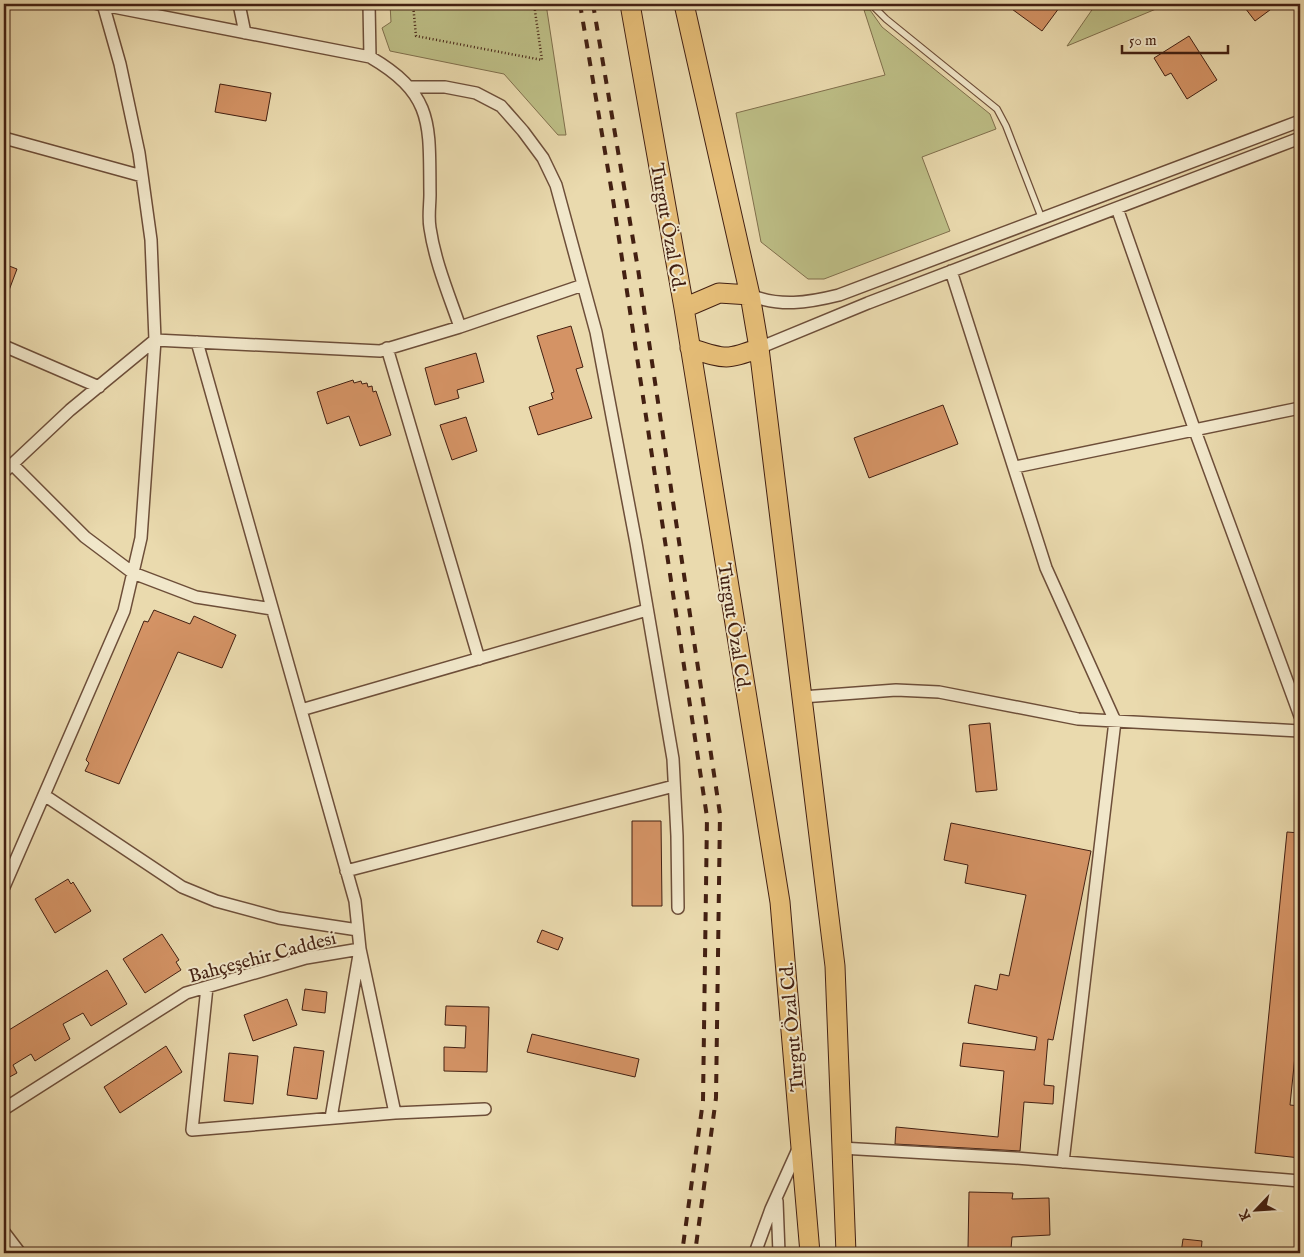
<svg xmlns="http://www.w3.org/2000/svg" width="1304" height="1257" font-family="'IM FELL English',serif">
<rect width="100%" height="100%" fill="#eadaae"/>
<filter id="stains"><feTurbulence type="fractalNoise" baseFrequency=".004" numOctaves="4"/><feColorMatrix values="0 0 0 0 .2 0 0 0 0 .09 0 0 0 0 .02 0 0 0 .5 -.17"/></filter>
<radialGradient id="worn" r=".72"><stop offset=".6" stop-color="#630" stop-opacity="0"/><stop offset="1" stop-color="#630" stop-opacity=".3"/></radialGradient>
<path fill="#bdbe86" stroke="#806f4c" d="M390,4H546L566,135H558L504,74L390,51L382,28L391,22Z
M1096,4H1168L1067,46Z
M864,10H870L882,27L990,114L996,129L922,157L950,231L824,279H808L761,242L736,113L885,75Z"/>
<path fill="#d49365" stroke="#432012" d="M1005,4H1062L1042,31Z
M1242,4H1278L1255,21Z
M1189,36L1217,80L1187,99L1171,73L1165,76L1154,58Z
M220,84L271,93L266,121L215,112Z
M4,264L17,269L5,301L4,300Z
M571,326L583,367L576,369L592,418L538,435L529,407L553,399L551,393L554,392L537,336Z
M476,353L484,382L457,390L459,398L435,405L425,368Z
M353,380L354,383L361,381L362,384L367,383L368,387L372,386L373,392L376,391L391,435L360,446L349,416L327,424L317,392Z
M943,405L958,444L869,478L854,438Z
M466,417L477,451L452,460L440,425Z
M154,610L190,624L194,616L236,635L222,668L178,652L119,784L85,771L89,763L86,760L144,621L148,622Z
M990,723L997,790L976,792L969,725Z
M632,821H661L662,906H632Z
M951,823L1091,851L1053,1040L1048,1039L1044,1085L1054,1086L1053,1104L1024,1102L1020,1151L895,1144L896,1127L998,1137L1004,1071L960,1066L963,1043L1035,1050L1037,1037L968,1023L975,985L997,990L1000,974L1009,976L1026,895L965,883L968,865L944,860Z
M1287,832L1300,833V1007L1290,1105L1300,1106V1158L1255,1153Z
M68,879L71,884L73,882L91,911L55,933L35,899Z
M542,930L563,938L558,950L537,942Z
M162,934L179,960L176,962L181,970L145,993L123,959Z
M107,970L127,1004L91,1026L83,1013L63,1024L70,1039L35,1061L31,1054L13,1065L17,1073L4,1080V1033Z
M305,989L327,992L325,1013L302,1010Z
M287,999L297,1025L253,1041L244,1015Z
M446,1006L489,1007L487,1072L444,1071V1047L465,1048L466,1026L445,1025Z
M532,1034L639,1059L635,1077L527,1052Z
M166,1046L182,1072L120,1113L104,1087Z
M294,1047L324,1051L317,1099L287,1095Z
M229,1053L258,1056L253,1104L224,1101Z
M969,1192L1013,1193L1012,1199L1049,1198L1050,1235L1012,1237L1011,1249L968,1248Z
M1183,1239L1202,1241L1201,1253H1181Z"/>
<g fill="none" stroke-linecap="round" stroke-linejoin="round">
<defs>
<path id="service" d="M871,4L886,19L997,109L1006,126L1042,219"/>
<path id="minor" d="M98,4L370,57
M239,4L245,33
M369,4L370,57C435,95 429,125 430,194C430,205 428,217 430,228C435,262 449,295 460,327
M409,87H445L476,93L501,106L523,131L543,158L556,185L596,332L636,543L673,759L677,836L678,908
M4,138L142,176
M1117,208L1194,428L1300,716
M951,271L1046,568L1115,721L1063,1162
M750,295C780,307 807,303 839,295L1300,121
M197,342L355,901L360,949L395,1113
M4,346L99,387
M387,348L479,659
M759,348L868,303L1300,138
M12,464L85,537L133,573L196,597L272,609
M1015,467L1300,408
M4,472L70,410L155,340L380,351L460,327L583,285
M802,697L896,690L939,692L1078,719L1300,731
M301,710L647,610
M44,795L182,887L216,901L279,918L358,930
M346,871L674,786
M4,887L124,611L141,538L155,340L151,240L139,153L120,64L103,4
M207,987L192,1130L395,1113L485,1109
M4,1109L186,993L306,958L360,949L331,1118
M841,1148L1015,1158L1300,1181
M777,1201L779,1253
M4,1232L20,1253
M755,1253L771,1209L799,1147"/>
<path id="primary" d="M630,4L684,308L780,902L810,1253
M684,4L750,295L759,348L835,966L846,1253
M684,308L719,293L750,295
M690,348C724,359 726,361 759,348"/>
</defs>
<use href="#service" stroke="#6d4e39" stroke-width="8"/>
<use href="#minor" stroke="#6d4e39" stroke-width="14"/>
<use href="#primary" stroke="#432012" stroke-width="21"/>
<path stroke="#432012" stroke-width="2.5" stroke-dasharray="1 2.5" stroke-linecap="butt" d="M413,4L416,36L542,60L534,4"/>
<use href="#service" stroke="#f1e7ca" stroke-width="5.5"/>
<use href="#minor" stroke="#f1e7ca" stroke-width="11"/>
<use href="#primary" stroke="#e5bd77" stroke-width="19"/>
<path stroke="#432012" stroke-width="4" stroke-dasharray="9 9" stroke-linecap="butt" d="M580,4L612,193L707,817L703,1101L682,1253
M593,4L638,269L720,814L716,1098L695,1253"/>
</g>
<g text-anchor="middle" stroke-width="4" stroke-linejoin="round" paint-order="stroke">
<g font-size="19" fill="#432012" stroke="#f1e7ca">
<text transform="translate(669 227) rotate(80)" y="7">Turgut Özal Cd.</text>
<text transform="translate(735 627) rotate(81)" y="7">Turgut Özal Cd.</text>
<text transform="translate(262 956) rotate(-15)" y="7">Bahçeşehir Caddesi</text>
<text transform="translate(791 1027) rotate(-95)" y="7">Turgut Özal Cd.</text>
</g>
</g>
<rect width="1304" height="1257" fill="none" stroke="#eadaae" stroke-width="20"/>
<rect x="5" y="5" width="1294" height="1247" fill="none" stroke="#432012" stroke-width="2.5"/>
<rect x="10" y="10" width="1284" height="1237" fill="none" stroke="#432012"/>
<g transform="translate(1256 1210) rotate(245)" stroke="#f1e7ca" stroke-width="4" paint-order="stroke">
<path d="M0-4L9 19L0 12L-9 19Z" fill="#432012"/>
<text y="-8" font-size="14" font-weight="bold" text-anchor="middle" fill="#432012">K</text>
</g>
<path d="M1122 45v8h106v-8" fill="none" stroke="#432012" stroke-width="2.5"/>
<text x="1129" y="45" font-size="15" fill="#432012" stroke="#f1e7ca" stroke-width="4" paint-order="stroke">50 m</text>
<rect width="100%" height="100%" filter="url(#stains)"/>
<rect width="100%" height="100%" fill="url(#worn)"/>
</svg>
